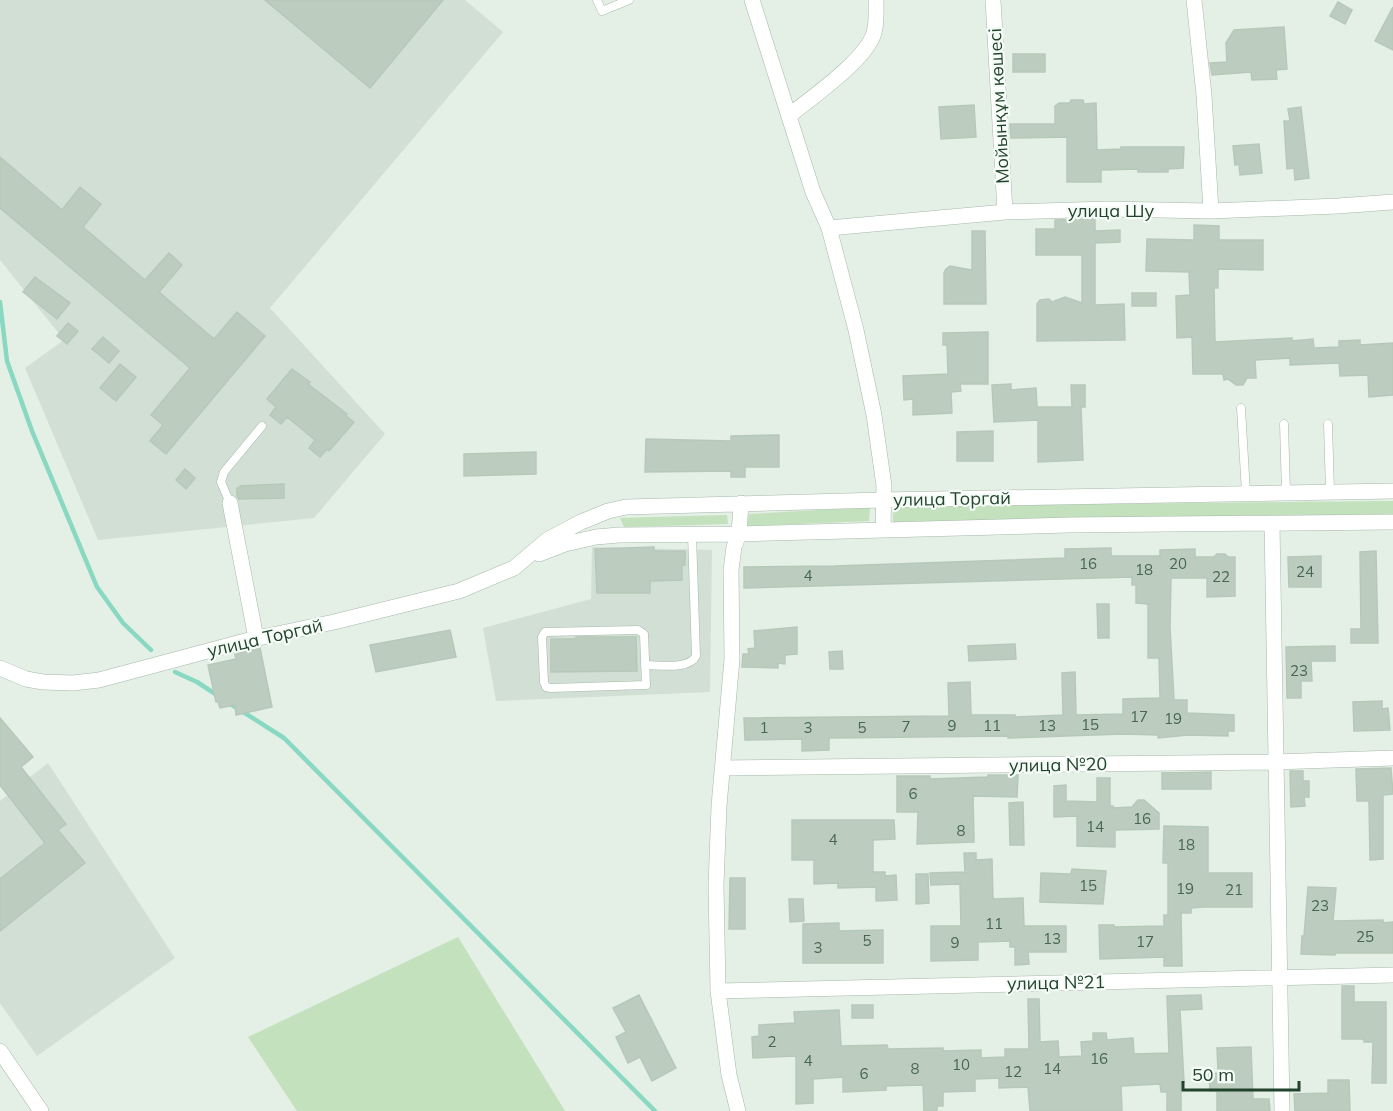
<svg xmlns="http://www.w3.org/2000/svg" width="1393" height="1111" font-family="Mulish,sans-serif">
<rect width="100%" height="100%" fill="#e4efe6"/>
<path fill="#d2dfd4" d="M0,0H465L503,32L270,308L385,434L314,518L98,540L25,368L64,340L0,260Z
M592,547L712,550L710,692L496,701L483,628L591,599Z
M48,763L175,958L37,1056L0,1003V801Z"/>
<path fill="#c2e1bc" d="M1393,501V514L893,522V506Z
M870,507L869,521L747,526L749,514Z
M727,515L728,524L624,527L620,518Z
M458,937L565,1111H297L248,1037Z"/>
<g fill="none" stroke-linecap="round" stroke-linejoin="round">
<path stroke="#88d8c2" stroke-width="4.5" d="M0,302L7,361L32,431L97,587L123,623L151,650
M175,672L197,682L217,695
M229,703L284,738L655,1111"/>
</g>
<path fill="#bccdbf" stroke="#b6c9b9" stroke-width="1.5" d="M265,0H443L370,88Z
M1338,2L1352,10L1345,24L1330,16Z
M1393,7V50L1375,41Z
M1284,27L1287,69L1276,70L1277,79L1252,80L1251,72L1212,75L1210,63L1227,62L1226,43L1234,30Z
M1013,54H1045V72H1013Z
M1071,100H1083L1084,104L1096,103L1097,150L1121,149V147H1184L1183,168L1168,169V172H1138V169L1101,170V182H1067V137L1011,138L1010,124H1055V106L1059,103H1070Z
M974,105L976,137L941,139L939,107Z
M1301,107L1309,178L1295,180L1294,168L1287,169L1284,121H1290L1288,109Z
M1259,144L1262,173L1240,175L1239,164L1235,165L1233,146Z
M0,157L62,210L80,187L101,204L83,227L145,280L169,253L182,265L159,292L214,339L237,312L265,336L166,454L150,441L163,425L151,415L190,368L0,208Z
M1095,219V231L1120,230V242L1095,243V305L1124,304L1125,340L1037,341V304L1040,300L1049,299L1052,302L1065,297L1082,303V255H1036V229H1055V220Z
M1194,225L1219,226V240H1263V270L1218,269V288H1214L1215,342L1292,338V341L1313,339L1314,348L1339,347V341L1360,340V345L1393,343V395L1369,397L1368,375L1340,376L1339,363L1290,365V358L1255,360L1256,378H1247L1243,385H1236L1228,379L1224,380L1223,374H1193L1192,337L1177,338L1176,296L1190,295L1189,272L1146,271L1147,239L1194,240Z
M972,231H985L986,304H944V273L946,269L950,266L972,270Z
M35,277L70,303L57,319L23,292Z
M1132,293H1156V306H1132Z
M68,323L78,331L67,344L57,336Z
M988,332V384H960L961,391L951,392L952,413L913,415V399L904,400L903,376L948,374L947,345H943V333Z
M103,337L119,351L109,363L92,349Z
M120,364L136,377L116,401L100,388Z
M292,369L310,382L308,384L347,414L346,416L354,422L329,451L327,449L320,457L309,448L315,440L287,417L281,424L270,415L276,407L267,399Z
M1011,384V390L1036,388L1037,407H1072L1071,385H1085V407H1081L1083,460L1038,462V420L994,422L992,385Z
M993,431V461H957V432Z
M779,435V467H745V477H731V471L645,472L646,439L731,441V436Z
M536,452V474L464,476V454Z
M185,469L195,478L186,489L176,480Z
M284,484V498L239,499L237,496V488H240V486Z
M654,547V551H685V565H682V580L650,581V593H597L595,549Z
M1111,548V556H1160V550L1195,549V557H1214L1217,554H1225L1228,557H1235V596L1207,597V578H1171L1170,627L1174,700H1187V713L1234,715V731H1228V736L1188,735L1158,738V735L1123,734L1008,738V736L829,738V750L802,751V739L745,740L744,718L949,716L948,683L970,682L971,715H1015V717L1063,715L1062,673L1075,672L1076,715L1123,714V699L1160,698L1159,658H1148V604L1136,603V585H1132V577L744,588V567L834,566L1065,558V549Z
M1376,551L1378,643H1351V629H1361L1360,552Z
M1321,556V587H1289L1288,557Z
M1097,604H1109V638H1098Z
M797,627V654L785,655V664L778,663V668L742,667L743,654H749L748,649L755,648L754,631Z
M450,630L456,657L376,672L370,645Z
M576,637H636L637,671L551,672V639H576Z
M1015,644L1016,659L969,661L968,646Z
M1335,646V661H1311L1312,681H1301V698H1287L1286,647Z
M260,648L272,707L236,715L235,705L220,708L218,702H216L208,665L236,659L235,654Z
M842,651L843,669H830L829,652Z
M1382,701V709L1388,708L1390,730L1354,731L1353,702Z
M0,718L33,757L21,767L66,824L58,830L85,863L0,931V879L45,843L0,785Z
M1391,768L1393,794L1383,795V859L1370,860L1369,801H1357L1356,769Z
M1290,771H1303V781H1309V797H1304L1305,806L1291,807Z
M1211,772V789H1162V773Z
M988,775H1018L1017,797L973,796L974,842L917,844L918,812H897V776H930V779L988,777Z
M1097,778H1110V806H1113V808L1132,807L1138,800H1144L1159,813V829L1115,830V847L1077,846V816L1054,817V786L1066,785V801L1097,802Z
M1023,802L1024,845H1010L1009,803Z
M792,820H894L895,839L873,840V872H885V876L896,875L897,900L876,901V887L838,888V883L814,884V860H792Z
M1164,826L1208,827V873H1252V907H1203L1191,908V913H1181L1182,966H1164V957L1100,959L1099,925H1114V927L1164,926V915H1168V863H1163Z
M964,853H976V860L992,859L993,899L1023,898L1024,926H1066V952H1028L1029,964L1015,965V947H1010V941L978,942V960L931,961V926H961L960,884L931,885L930,873L965,872Z
M1072,869L1106,871L1103,904L1040,902L1041,873L1071,874Z
M916,874H928L929,903L916,904Z
M730,878H745V929H729Z
M1308,887L1336,888L1333,921L1383,920V923L1393,922V953H1335V955L1301,954L1302,936H1304Z
M789,899H803L804,921L790,922Z
M839,923V931L883,930V963H803V924Z
M1342,986H1354V1002H1386V1083H1372L1373,1042H1364V1039H1342Z
M639,995L676,1068L652,1081L640,1057L628,1063L616,1037L626,1032L613,1008Z
M1201,995L1202,1009L1180,1010L1184,1082L1181,1083V1111H1167V1092H1161L1160,1084L1121,1086L1122,1111H1030L1028,1087L999,1088V1078L975,1079V1091L943,1092V1106H937V1111H924L923,1085L886,1086V1090L843,1092V1077L813,1079V1103L796,1104V1056L753,1058L752,1037L759,1036V1025L795,1023L794,1012L839,1010L841,1046L887,1045L888,1049L943,1048V1051L981,1050V1058L1005,1057V1049H1029L1028,999H1039L1040,1042L1058,1041L1059,1057L1082,1056L1081,1042L1093,1041V1033H1106L1107,1040L1133,1038L1134,1054L1169,1053L1167,996Z
M852,1005H873V1018H852Z
M1251,1047L1253,1099H1269L1270,1111H1217V1091H1210L1209,1074L1218,1073L1217,1048Z
M1328,1080H1349L1350,1111H1295L1294,1094L1328,1093Z"/>
<g fill="none" stroke-linecap="round" stroke-linejoin="round">
<defs>
<path id="lane" d="M597,0L602,11L629,0
M1241,408L1246,493
M1284,424L1286,492
M1328,424L1330,492
M230,503L221,482L224,472L262,426
M638,630L644,634L646,685L551,688L546,687L544,682L542,637L545,632Z
M645,665C660,665 689,670 696,656L692,535"/>
<path id="street" d="M752,0L813,192L829,228L856,330L874,415L884,486L883,530
M993,0L1005,212
M1194,0L1204,95L1211,211
M790,115C812,97 866,60 874,33C877,22 876,11 876,0
M829,228L1005,212L1107,209L1211,211L1338,206L1393,202
M230,503L256,638
M1272,523L1282,1111
M539,554L565,544L596,537L619,535L739,534L1069,525L1393,522
M0,668L26,679L43,682L73,683L99,680L249,640L334,622L459,591L514,568L547,540L581,522L608,511L626,507L882,500L1393,491
M723,768L1274,762L1393,758
M718,991L1393,975
M0,1051L41,1111
M738,1111L729,1075L718,991L716,885L719,806L732,659L731,570L734,547L739,534L741,503"/>
</defs>
<use href="#lane" stroke="#a6b8aa" stroke-width="9"/>
<use href="#street" stroke="#a6b8aa" stroke-width="16"/>
<use href="#lane" stroke="#fff" stroke-width="8"/>
<use href="#street" stroke="#fff" stroke-width="15"/>
</g>
<g text-anchor="middle" stroke-width="4.5" stroke-linejoin="round" paint-order="stroke">
<g font-size="15" fill="#486651">
<text x="1088" y="569">16</text>
<text x="1178" y="569">20</text>
<text x="1144" y="575">18</text>
<text x="1305" y="577">24</text>
<text x="808" y="581">4</text>
<text x="1221" y="582">22</text>
<text x="1299" y="676">23</text>
<text x="1139" y="722">17</text>
<text x="1173" y="724">19</text>
<text x="1090" y="730">15</text>
<text x="952" y="731">9</text>
<text x="992" y="731">11</text>
<text x="1047" y="731">13</text>
<text x="906" y="732">7</text>
<text x="764" y="733">1</text>
<text x="808" y="733">3</text>
<text x="862" y="733">5</text>
<text x="913" y="799">6</text>
<text x="1142" y="824">16</text>
<text x="1095" y="832">14</text>
<text x="961" y="836">8</text>
<text x="833" y="845">4</text>
<text x="1186" y="850">18</text>
<text x="1088" y="891">15</text>
<text x="1185" y="894">19</text>
<text x="1234" y="895">21</text>
<text x="1320" y="911">23</text>
<text x="994" y="929">11</text>
<text x="1365" y="942">25</text>
<text x="1052" y="944">13</text>
<text x="867" y="946">5</text>
<text x="1145" y="947">17</text>
<text x="955" y="948">9</text>
<text x="818" y="953">3</text>
<text x="772" y="1047">2</text>
<text x="1099" y="1064">16</text>
<text x="808" y="1066">4</text>
<text x="961" y="1070">10</text>
<text x="915" y="1074">8</text>
<text x="1052" y="1074">14</text>
<text x="1013" y="1077">12</text>
<text x="864" y="1079">6</text>
</g>
<g font-size="18" fill="#22432c" stroke="#f5fbf6">
<text transform="translate(999 106) rotate(-93)" y="6">Мойынқұм көшесі</text>
<text x="1111" y="217">улица Шу</text>
<text transform="translate(952 499) rotate(-1)" y="6">улица Торгай</text>
<text transform="translate(265 638) rotate(-13)" y="6">улица Торгай</text>
<text transform="translate(1058 765) rotate(-1)" y="6">улица №20</text>
<text transform="translate(1056 983) rotate(-1)" y="6">улица №21</text>
</g>
</g>
<path d="M1183 1081v9h116v-9" fill="none" stroke="#22432c" stroke-width="3"/>
<text x="1192" y="1081" font-size="18" fill="#22432c" stroke="#f5fbf6" stroke-width="4.5" paint-order="stroke">50 m</text>
</svg>
